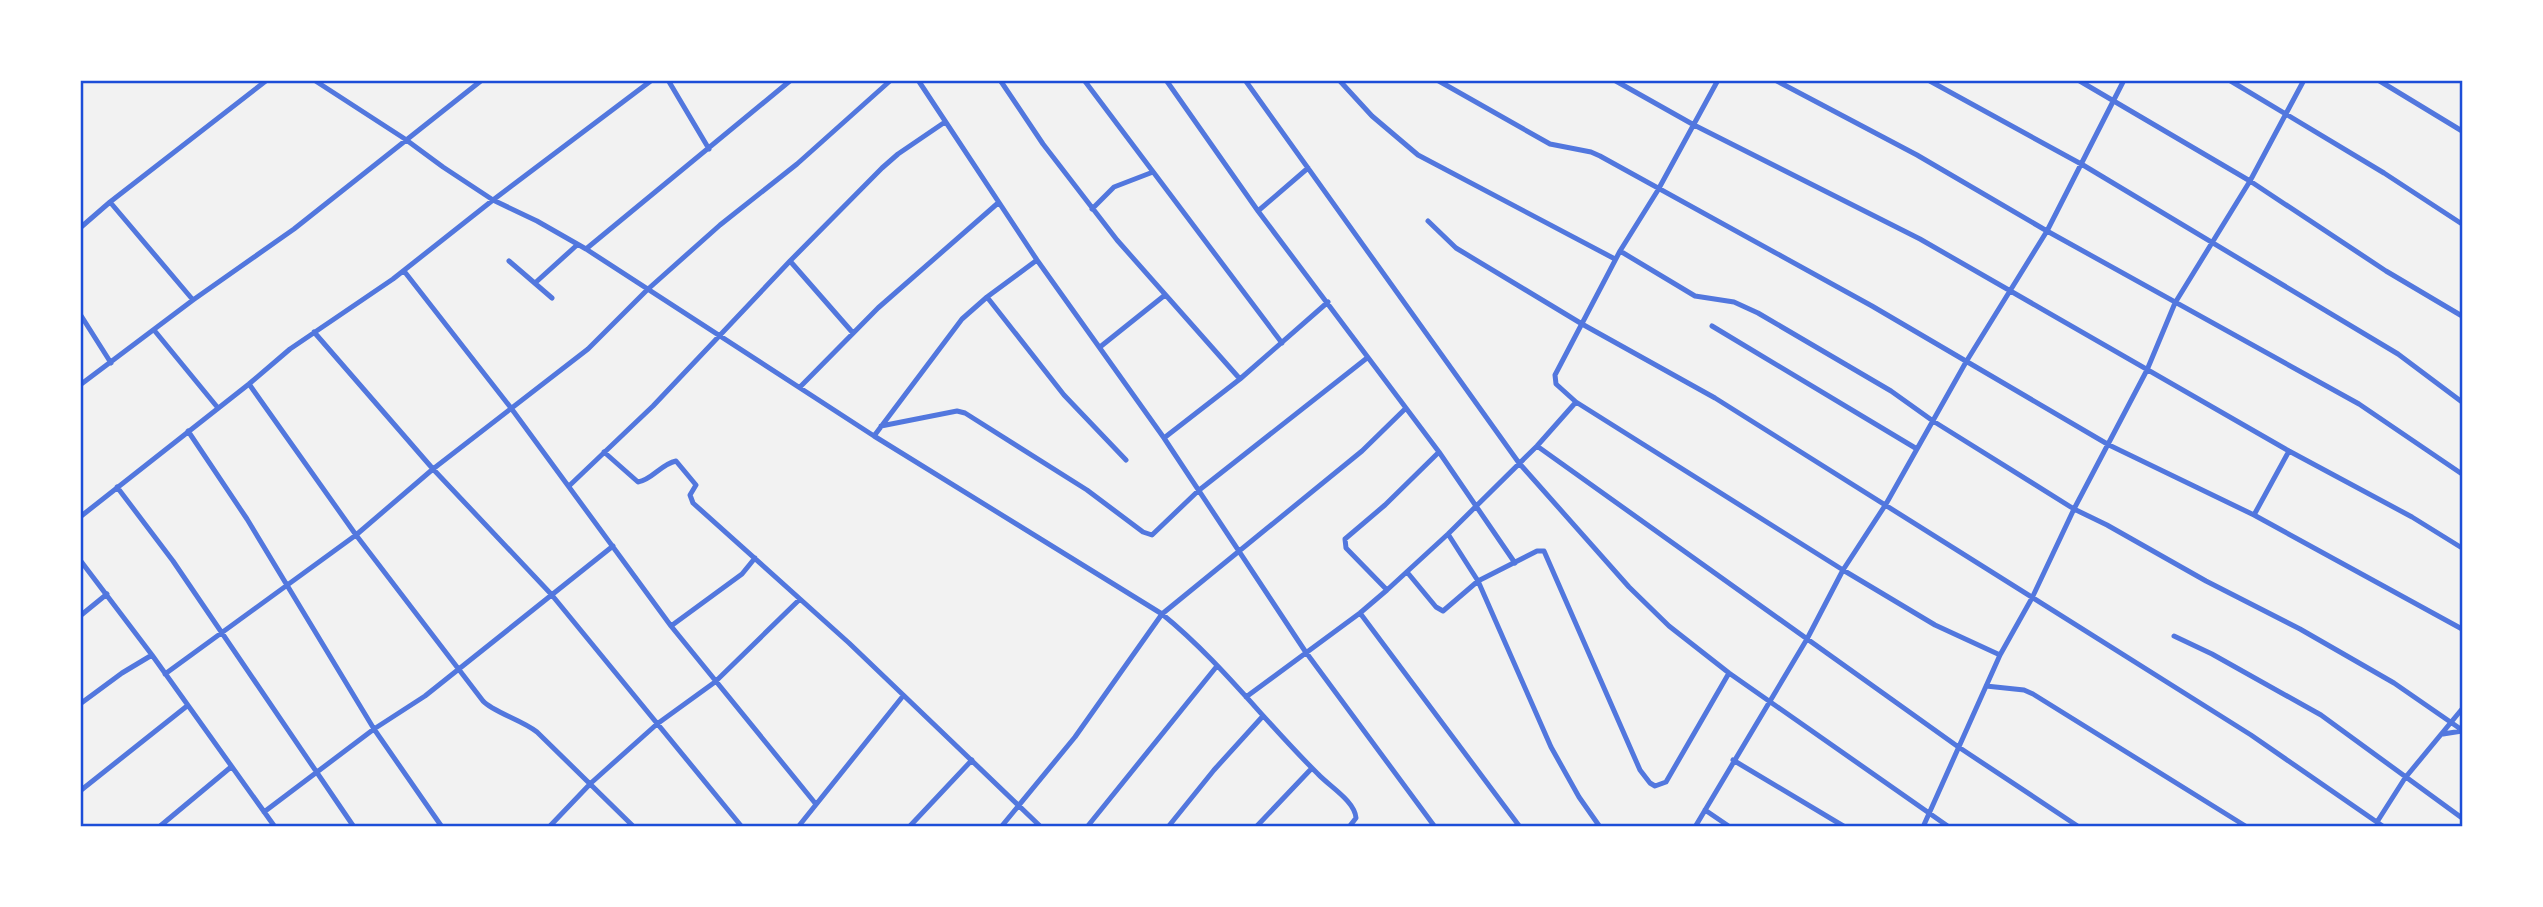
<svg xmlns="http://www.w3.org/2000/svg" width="2543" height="907" font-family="Raleway,sans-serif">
<rect width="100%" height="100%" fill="#f2f2f2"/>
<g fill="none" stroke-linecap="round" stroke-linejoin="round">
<path stroke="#5277de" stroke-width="5" d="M314,80L405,139L443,167L493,200L537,221L586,249L874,436L1162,614C1220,661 1265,722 1318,774C1329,786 1355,801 1356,818L1349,827
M668,80L709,149
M918,80L1037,260L1164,438L1305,651L1435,827
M1000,80L1043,144L1117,240L1240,379
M1084,80L1282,343
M1166,80L1258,211L1439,452L1515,563
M1245,80L1519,463L1629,587L1669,626L1729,673L1949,827
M1339,80L1372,116L1418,155L1615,259
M1437,80L1550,144L1591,152L1600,156L1872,306L2109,445L2254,515L2462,629
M1614,80L1694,125L1920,239L2289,451L2412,517L2462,548
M1718,80L1658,190L1620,251L1555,375L1556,384L1576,402L1843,570L1935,625L2000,655
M1775,80L1917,155L2047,231L2359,404L2462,474
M1928,80L2083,165L2398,354L2462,402
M2078,80L2250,181L2386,271L2462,316
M2229,80L2384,173L2462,224
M2378,80L2462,131
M110,202L193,300
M1092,209L1114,187L1153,172
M1258,211L1308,168
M1428,221L1456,248L1582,324L1715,398L2251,735L2384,827
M80,228L110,202L267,80
M586,249L791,80
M1620,251L1695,296L1734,302L1758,313L1891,391L1933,421L2074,509L2107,525L2206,581L2300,629L2394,683L2462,730
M509,261L552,298
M790,261L853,333
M404,271L511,408L671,626L815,803
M535,283L577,245
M987,297L1064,395L1126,460
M80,314L111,363
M1712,326L1917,449
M154,330L218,408
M314,332L433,469L551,594L742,827
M1100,347L1165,295
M249,384L356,535L483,701C493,712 522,720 537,732L634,827
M80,385L193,300L294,229L482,80
M800,387L878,308L998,203
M881,426L957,411L965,413L1087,490L1143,532L1152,535L1198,491L1367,358
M188,431L247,519L374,729L442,827
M874,436L962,319L987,297L1037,260
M1164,438L1240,379L1328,302
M1537,446L1957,746L2079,827
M604,452L638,482C652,480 661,464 676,461L696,485L690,495L693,503L849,643L1041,827
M569,486L653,406L790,261L882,168L898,154L945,122
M117,487L173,561L354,827
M2254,515L2289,451
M80,517L249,384L290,349L393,279L493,200L652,80
M1448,534L1478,581L1551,747L1579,797L1600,827
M80,560L152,655L275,827
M1407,572L1436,607L1443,611L1478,581L1537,551H1544L1640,770L1650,783L1655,786L1666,782L1729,673
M1387,590L1346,548L1345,539L1385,505L1439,452
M1360,613L1520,827
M80,616L107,594
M671,626L742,574L755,558
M2174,636L2212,654L2321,715L2462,818
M165,674L356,535L433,469L588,349L647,290L720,225L797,164L891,80
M1986,686L2024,690L2033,694L2247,827
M1246,697L1360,613L1387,590L1448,534L1537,446L1576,402
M80,704L122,673L152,655
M2443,734L2462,731
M1733,760L1845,827
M80,791L187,706
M1705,810L1730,827
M264,812L374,729L425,696L613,546
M2377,822L2405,778L2462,709
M159,827L231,767
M549,827L591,783L657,724L715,682L800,599
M798,827L903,696
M909,827L972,760
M1001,827L1075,737L1162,614L1362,451L1406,408
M1087,827L1217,666
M1168,827L1214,770L1263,716
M1256,827L1312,768
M1695,827L1807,639L1843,570L1886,504L1966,362L2047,231L2124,80
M1923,827L2000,655L2032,598L2074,509L2147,370L2175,303L2250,181L2304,80"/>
</g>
<rect width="2543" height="907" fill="none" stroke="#ffffff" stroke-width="164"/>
<rect x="82" y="82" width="2379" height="743" fill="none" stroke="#1d4ed8" stroke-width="2.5"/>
</svg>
